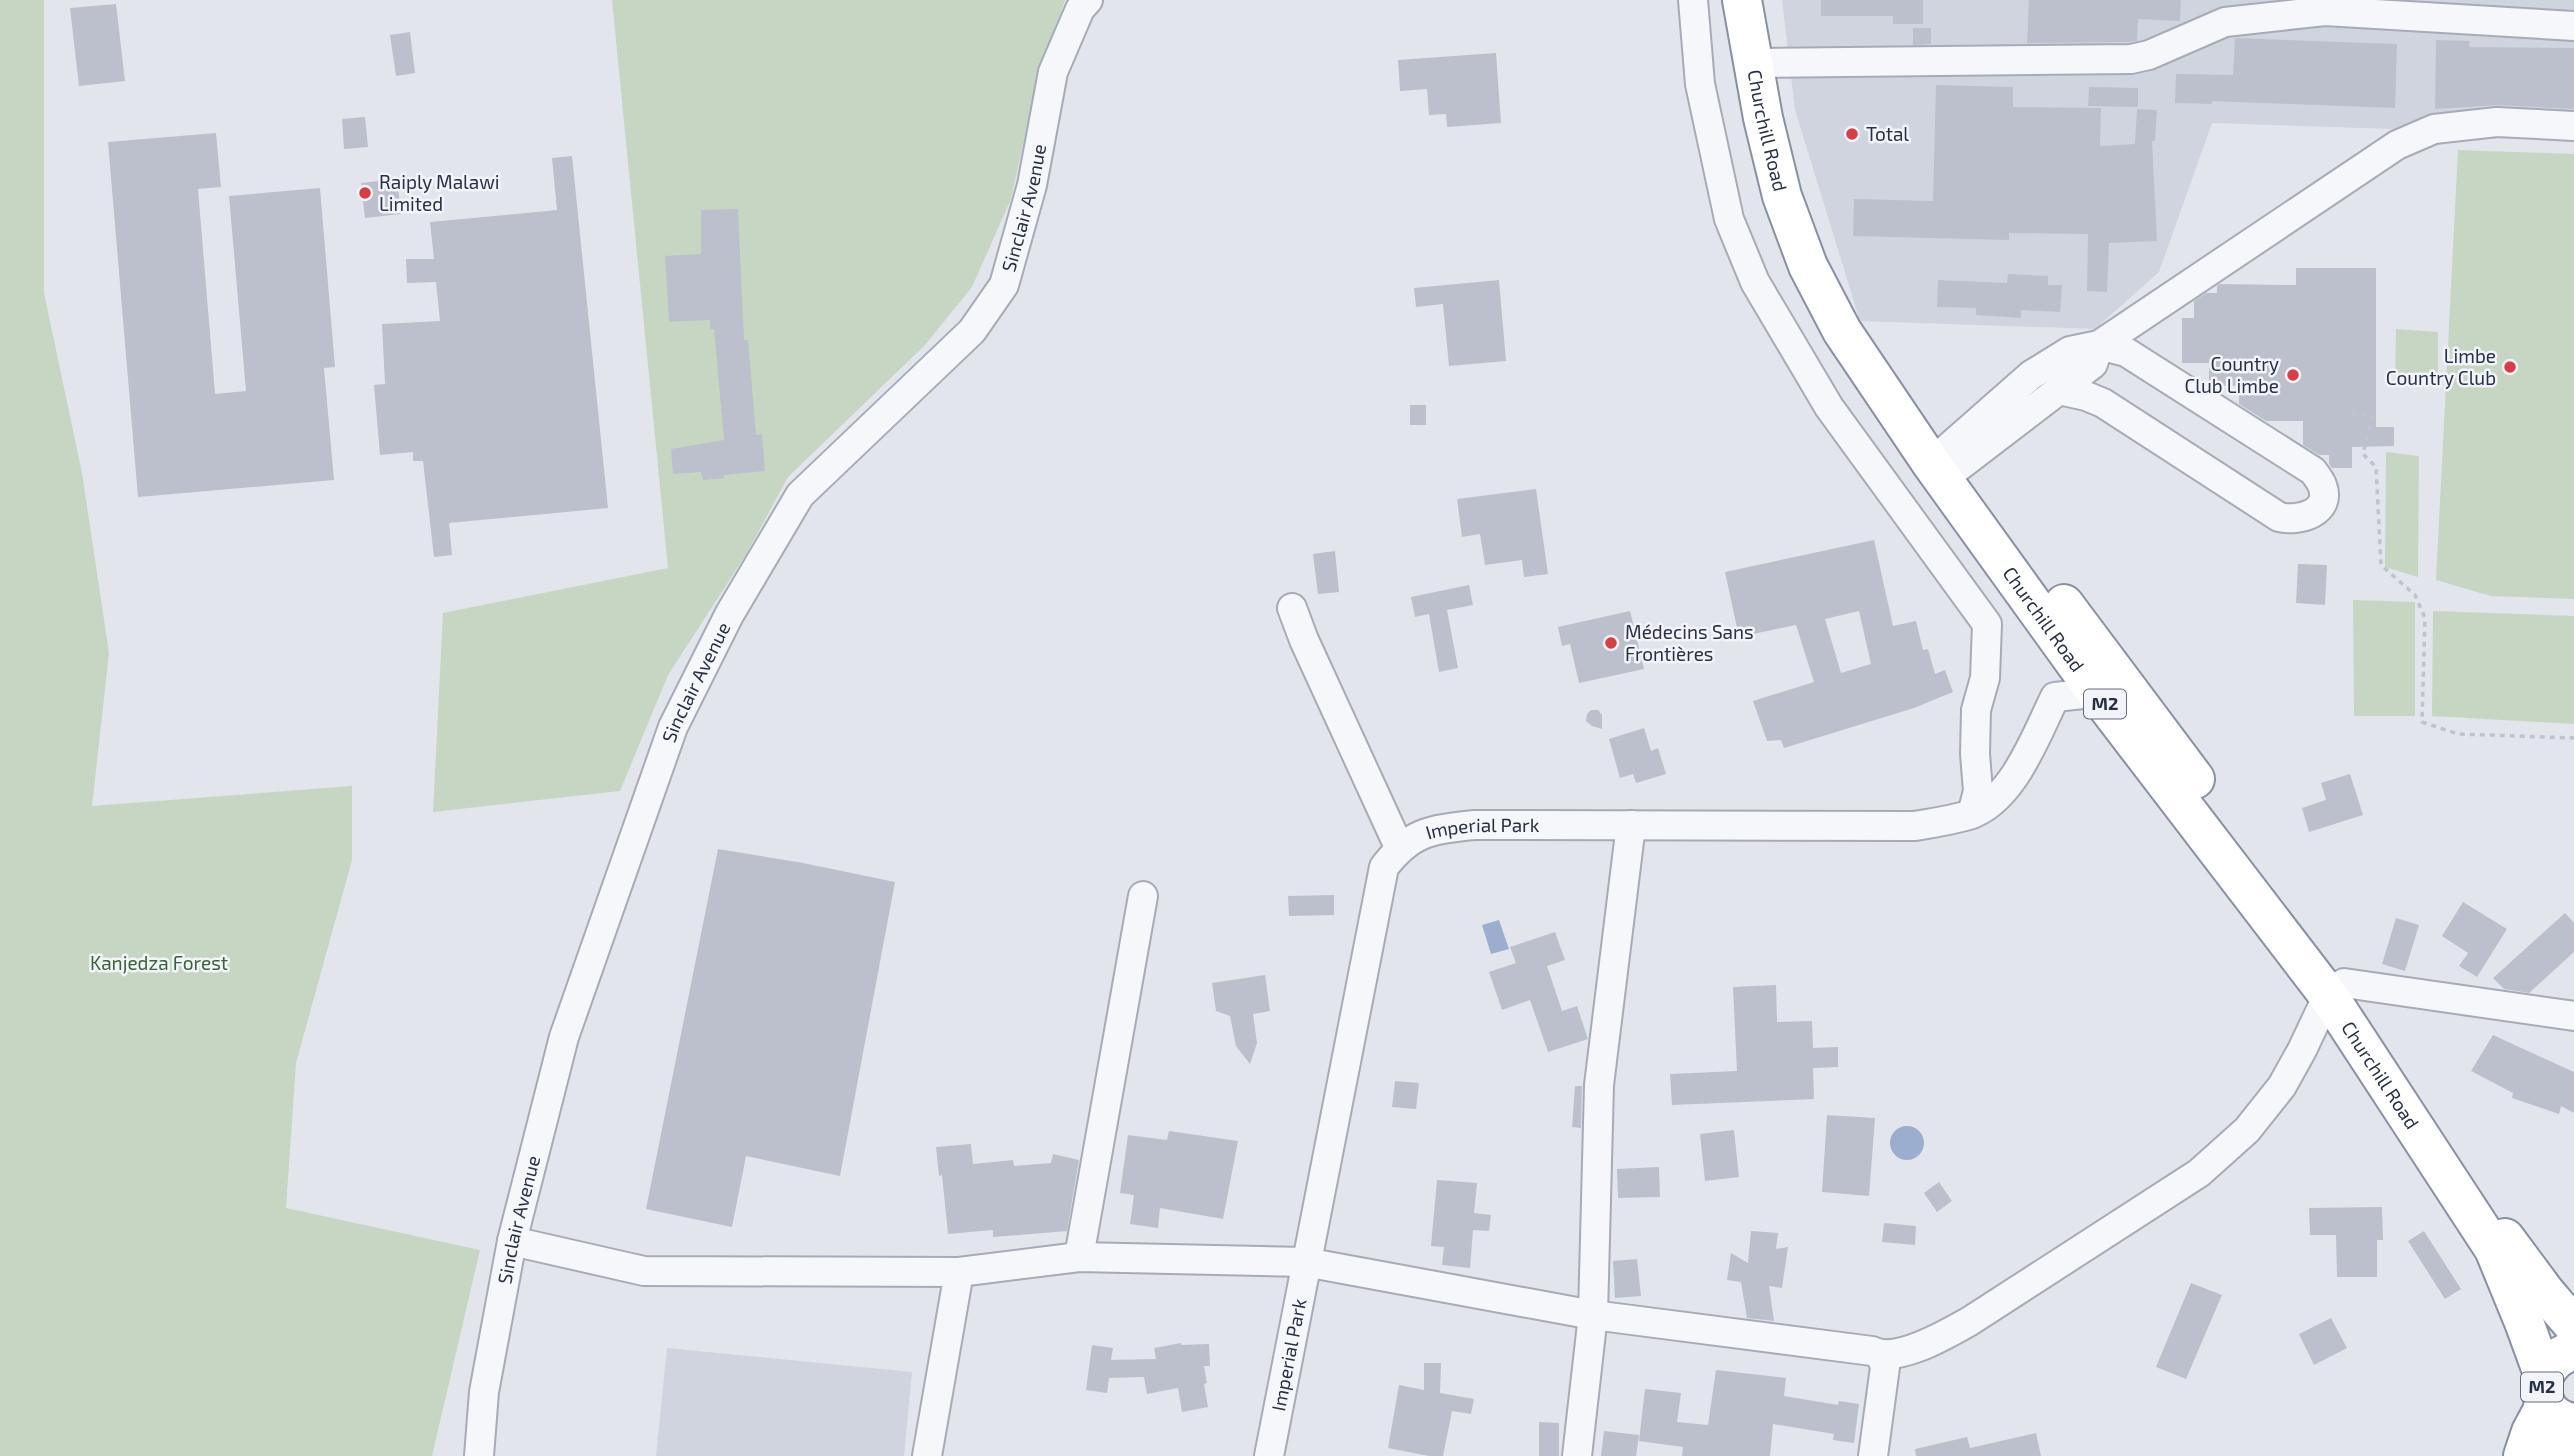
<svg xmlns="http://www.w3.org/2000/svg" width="2574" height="1456" font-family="'Exo 2',sans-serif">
<rect width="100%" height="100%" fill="#e2e5ec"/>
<path fill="#d0d4de" d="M1782,0H2574V135L2212,123L2159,272L2095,329L1860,321L1795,110Z
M667,1348L912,1372L904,1456H656Z"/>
<path fill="#c6d6c3" d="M0,0H44V293L82,473L109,653L92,806L352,786V860L296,1063L286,1208L480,1250L432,1456H0Z
M612,0H1065L1036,85L1011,199L972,287L925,345L788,477L747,553L668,675L620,791L433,812L443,613L668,568Z
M2458,150L2574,154V599L2491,596L2436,580Z
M2396,329L2438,332V387L2395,386Z
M2386,452L2419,456L2418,577L2385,567Z
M2353,600L2415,602V716H2354Z
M2433,611L2574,616V724L2432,716Z"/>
<path fill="#9baecf" d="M1499,920L1509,949L1491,954L1482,925Z
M1890 1143a17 17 0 1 1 34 0a17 17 0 1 1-34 0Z"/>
<path fill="#bcc0cc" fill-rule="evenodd" d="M1821,0H1923V24H1893V16H1821Z
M2029,0H2181L2180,21L2138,19L2137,41L2129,42L2027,43Z
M116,4L125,81L79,86L70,8Z
M1913,28H1931V44L1913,45Z
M410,32L415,73L396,76L390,35Z
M2235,38L2397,44L2395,108L2212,101V104L2175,103L2176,74L2233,75Z
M2436,40L2470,41L2469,47L2574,48V109L2498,105L2435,109Z
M1496,53L1501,123L1447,127L1446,114L1429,115L1427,89L1400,91L1398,60Z
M1936,85L2013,87V107L2101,108L2100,146L2135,144L2137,109L2157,110L2155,141H2152L2157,241L2109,243L2107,292L2087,291L2088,234L2009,233V240L1853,236L1854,199L1933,201Z
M2089,87L2138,88V107L2088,106Z
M365,117L368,147L344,149L342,119Z
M216,133L221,187L198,189L215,394L246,391L229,196L320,188L335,367L324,368L334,480L138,497L108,142Z
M572,156L608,508L449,523L452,555L434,557L423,461H413V452L380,455L374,385L385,384L382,324L440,321L436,282L407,283L406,259H434L430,222L557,210L552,158Z
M397,179L401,214L365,218L361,183Z
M738,209L744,340H748L756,435L762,434L765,471L724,475V478L703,480L701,472L673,474L671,449L724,440L714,329H710V320L669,322L665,256L701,254V210Z
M2296,268H2376V427H2394V446L2352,447V468H2332L2329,464V455H2319L2303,445V421H2266L2239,404V386L2209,385V363H2182V318H2194V301L2206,293H2217V286L2219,284L2296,285Z
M2008,274L2048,276V285H2062L2060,312L2021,310V318L1976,315V308L1937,307L1938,280L2007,283Z
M1499,280L1506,361L1449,366L1443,304L1416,307L1414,288Z
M1410,405H1426V425H1410Z
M1536,489L1548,574L1524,577L1522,560L1485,565L1480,534L1462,537L1457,499Z
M1874,540L1893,626L1916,621L1923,650L1928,649L1935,674L1945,670L1953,692L1914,708L1784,748L1781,740L1767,741L1753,701L1814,682L1796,625L1739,637L1725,572ZM1859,611L1871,664L1841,673L1825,619Z
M1335,551L1339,592L1318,594L1313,554Z
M2298,564L2327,565L2325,605L2296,603Z
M1469,585L1473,605L1447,610L1458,668L1439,672L1429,614L1415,617L1411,597Z
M1630,611L1644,669L1579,683L1570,644L1562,646L1558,627Z
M1591,710H1598L1602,715V729L1592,726L1586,721L1587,714Z
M1644,728L1651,751L1658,748L1666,774L1636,783L1633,774L1620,778L1609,739Z
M2350,774L2363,815L2309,832L2302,808L2326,800L2321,783Z
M718,849L803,863L895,882L840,1176L746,1156L732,1227L646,1209Z
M1334,895V915L1289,916L1288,896Z
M2463,902L2507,929L2477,977L2459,966L2468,953L2442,936Z
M2565,913L2574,923V952L2529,993L2504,989L2493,978Z
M2396,918L2419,925L2405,971L2382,964Z
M1555,932L1565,960L1547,966L1562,1011L1577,1006L1588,1039L1548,1052L1530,1000L1502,1010L1489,972L1516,963L1510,947Z
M1265,975L1270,1011L1253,1014L1257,1043L1250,1064L1236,1046L1230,1016L1216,1011L1212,983Z
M1776,985L1777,1022L1812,1021L1813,1048L1838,1047V1067L1813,1068L1814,1099L1672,1105L1670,1074L1737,1071L1733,987Z
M2493,1035L2574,1072V1113L2561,1106L2559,1114L2512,1098L2513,1093L2471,1071Z
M1395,1081L1419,1083L1416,1109L1392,1107Z
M1575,1086H1582L1581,1128L1572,1127Z
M1827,1115L1875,1118L1869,1196L1822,1192Z
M1734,1130L1739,1177L1705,1181L1700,1134Z
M1169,1131L1238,1141L1223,1219L1160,1208L1158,1228L1130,1224L1134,1195L1120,1193L1128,1135L1167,1140Z
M971,1144L973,1164L1013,1160L1014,1166L1051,1163L1053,1154L1079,1160L1067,1231L993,1237V1230L948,1234L942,1175L939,1176L936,1147Z
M1659,1167L1660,1197L1618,1198L1617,1169Z
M1437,1180L1477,1183L1474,1213L1491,1215L1489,1231L1473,1230L1470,1268L1442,1265L1444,1247L1431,1246Z
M1939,1182L1952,1201L1937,1212L1924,1193Z
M2382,1207L2383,1240H2377V1277H2337L2336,1235H2310L2309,1208Z
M1884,1223L1916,1226L1915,1245L1882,1242Z
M1751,1231L1778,1233L1776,1249L1788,1247L1782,1288L1769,1286L1774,1321L1747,1318L1741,1282L1727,1280L1731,1253L1748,1263Z
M2424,1231L2461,1289L2445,1299L2408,1241Z
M1637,1259L1641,1296L1615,1298L1613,1261Z
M2191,1283L2222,1295L2186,1379L2156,1367Z
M2331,1318L2347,1348L2314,1365L2299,1334Z
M1181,1343V1345L1209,1344L1210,1366H1204L1207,1383L1204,1384L1208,1407L1182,1412L1178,1388L1147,1394L1144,1377L1109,1378L1107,1393L1086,1390L1092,1345L1113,1348L1111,1360L1156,1359L1154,1348Z
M1424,1363H1441L1440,1393L1474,1399L1471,1414L1452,1411L1443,1456H1429L1388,1448L1399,1385L1424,1390Z
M1716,1370L1786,1378L1784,1396L1838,1405L1839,1401L1859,1404L1854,1443L1833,1440L1834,1434L1773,1424L1770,1456H1682L1683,1447L1639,1441L1645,1389L1681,1393L1677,1422L1708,1425Z
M1539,1422L1559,1423V1456H1539Z
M1604,1431L1639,1435L1636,1456H1601Z
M2036,1433L2041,1456H1916L1915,1449L1967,1437L1970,1448Z"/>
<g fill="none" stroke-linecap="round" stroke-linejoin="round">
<defs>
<g id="minor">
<path d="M1693,0L1700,84L1729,219L1755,282L1829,407L1987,624L1985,678L1976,710L1975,754L1978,791L1972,814"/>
<path d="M1752,63L2131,59L2149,55L2225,22L2325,11L2574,26"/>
<path d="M2059,390L2086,396L2103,403L2279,517C2298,522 2333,513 2322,485C2320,480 2316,475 2313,471L2126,352L2099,345"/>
<path d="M1931,463L2031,375L2070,351L2099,345L2397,145L2434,129L2497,122L2574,126"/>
<path d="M1944,478L2093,364L2099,345"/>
<path d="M1292,608L1304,640L1399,847"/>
<path d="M512,1241L644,1271L959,1272L1079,1257L1305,1262L1593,1315L1872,1351C1897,1364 1947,1334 1970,1321L2199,1173L2247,1130L2282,1086L2302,1050L2328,995L2344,983L2574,1016"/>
<path d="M1079,1257L1143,896"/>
<path id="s1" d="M479,1456L484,1392L512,1241L564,1037L673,727L729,615L800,495L972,331L1004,285L1032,185L1053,72L1080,9L1088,0"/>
<path d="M927,1456L959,1272"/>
<path id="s2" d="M1269,1456L1384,867C1412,831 1430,830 1474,825L1915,826C1933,823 1952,820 1969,815C2013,801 2036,735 2055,697L2112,691"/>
<path d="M1577,1456L1593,1315L1599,1085L1631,825"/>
<path d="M1873,1456L1885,1367L1881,1356"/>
</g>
<g id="highway">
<path id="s3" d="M1742,0L1763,118L1782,196L1808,266L1842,331L1931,463L2096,692L2328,995L2494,1249L2524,1322L2543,1374"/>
<path d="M2064,604L2195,779"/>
<path d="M2505,1238L2545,1292L2574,1326"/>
<path d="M2574,1350C2532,1363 2530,1416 2574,1423"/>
<path d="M2523,1456L2531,1432L2546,1404"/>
<path d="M2552,1456L2574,1436"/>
</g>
</defs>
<use href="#minor" stroke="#a6abb7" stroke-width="32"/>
<use href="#highway" stroke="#8890a4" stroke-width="42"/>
<path stroke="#c0c3cb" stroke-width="3.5" stroke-dasharray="5 5" stroke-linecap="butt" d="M2352,413L2372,416L2363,454L2376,467L2381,565L2415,595L2425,618L2422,722L2458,734L2574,738"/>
<use href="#minor" stroke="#f6f7fa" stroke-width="28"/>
<use href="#highway" stroke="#fff" stroke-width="38"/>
</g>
<g fill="#da3e45" stroke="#f2f4f9" stroke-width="2.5">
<circle cx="1852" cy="134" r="7"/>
<circle cx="365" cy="193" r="7"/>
<circle cx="2510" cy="367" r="7"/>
<circle cx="2293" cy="375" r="7"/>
<circle cx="1611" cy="643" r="7"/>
</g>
<g text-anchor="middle" stroke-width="5" stroke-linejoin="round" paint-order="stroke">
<g fill="#f2f4f9" stroke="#656b7c" stroke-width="2">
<rect x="2084" y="689.5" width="42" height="29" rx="5"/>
<rect x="2521" y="1372.5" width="42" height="29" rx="5"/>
</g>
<g font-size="18" font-weight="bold" fill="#283046">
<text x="2105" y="710">M2</text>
<text x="2542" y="1393">M2</text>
</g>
<g font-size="19" fill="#283046" stroke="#f2f4f9">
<text dy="7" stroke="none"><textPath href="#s3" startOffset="133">Churchill Road</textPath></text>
<text dy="7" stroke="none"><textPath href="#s1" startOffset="1395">Sinclair Avenue</textPath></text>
<text dy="7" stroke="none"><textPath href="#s3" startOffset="700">Churchill Road</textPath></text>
<text dy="7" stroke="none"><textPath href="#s1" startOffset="807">Sinclair Avenue</textPath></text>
<text dy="7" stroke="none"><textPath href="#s2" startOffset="712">Imperial Park</textPath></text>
<text dy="7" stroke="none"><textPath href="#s3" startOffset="1267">Churchill Road</textPath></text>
<text dy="7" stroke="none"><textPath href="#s1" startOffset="240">Sinclair Avenue</textPath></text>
<text dy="7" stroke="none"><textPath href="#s2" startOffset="103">Imperial Park</textPath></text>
</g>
<g font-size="19" fill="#283046" stroke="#f2f4f9" text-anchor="start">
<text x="1866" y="141">Total</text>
<text x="379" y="189">Raiply Malawi<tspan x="379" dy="22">Limited</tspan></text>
<text x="2496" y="363" text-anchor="end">Limbe<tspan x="2496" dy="22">Country Club</tspan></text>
<text x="2279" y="371" text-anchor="end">Country<tspan x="2279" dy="22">Club Limbe</tspan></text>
<text x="1625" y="639">Médecins Sans<tspan x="1625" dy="22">Frontières</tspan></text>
</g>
<g font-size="19" fill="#386334" stroke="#f2f4f9">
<text x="159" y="970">Kanjedza Forest</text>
</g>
</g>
</svg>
